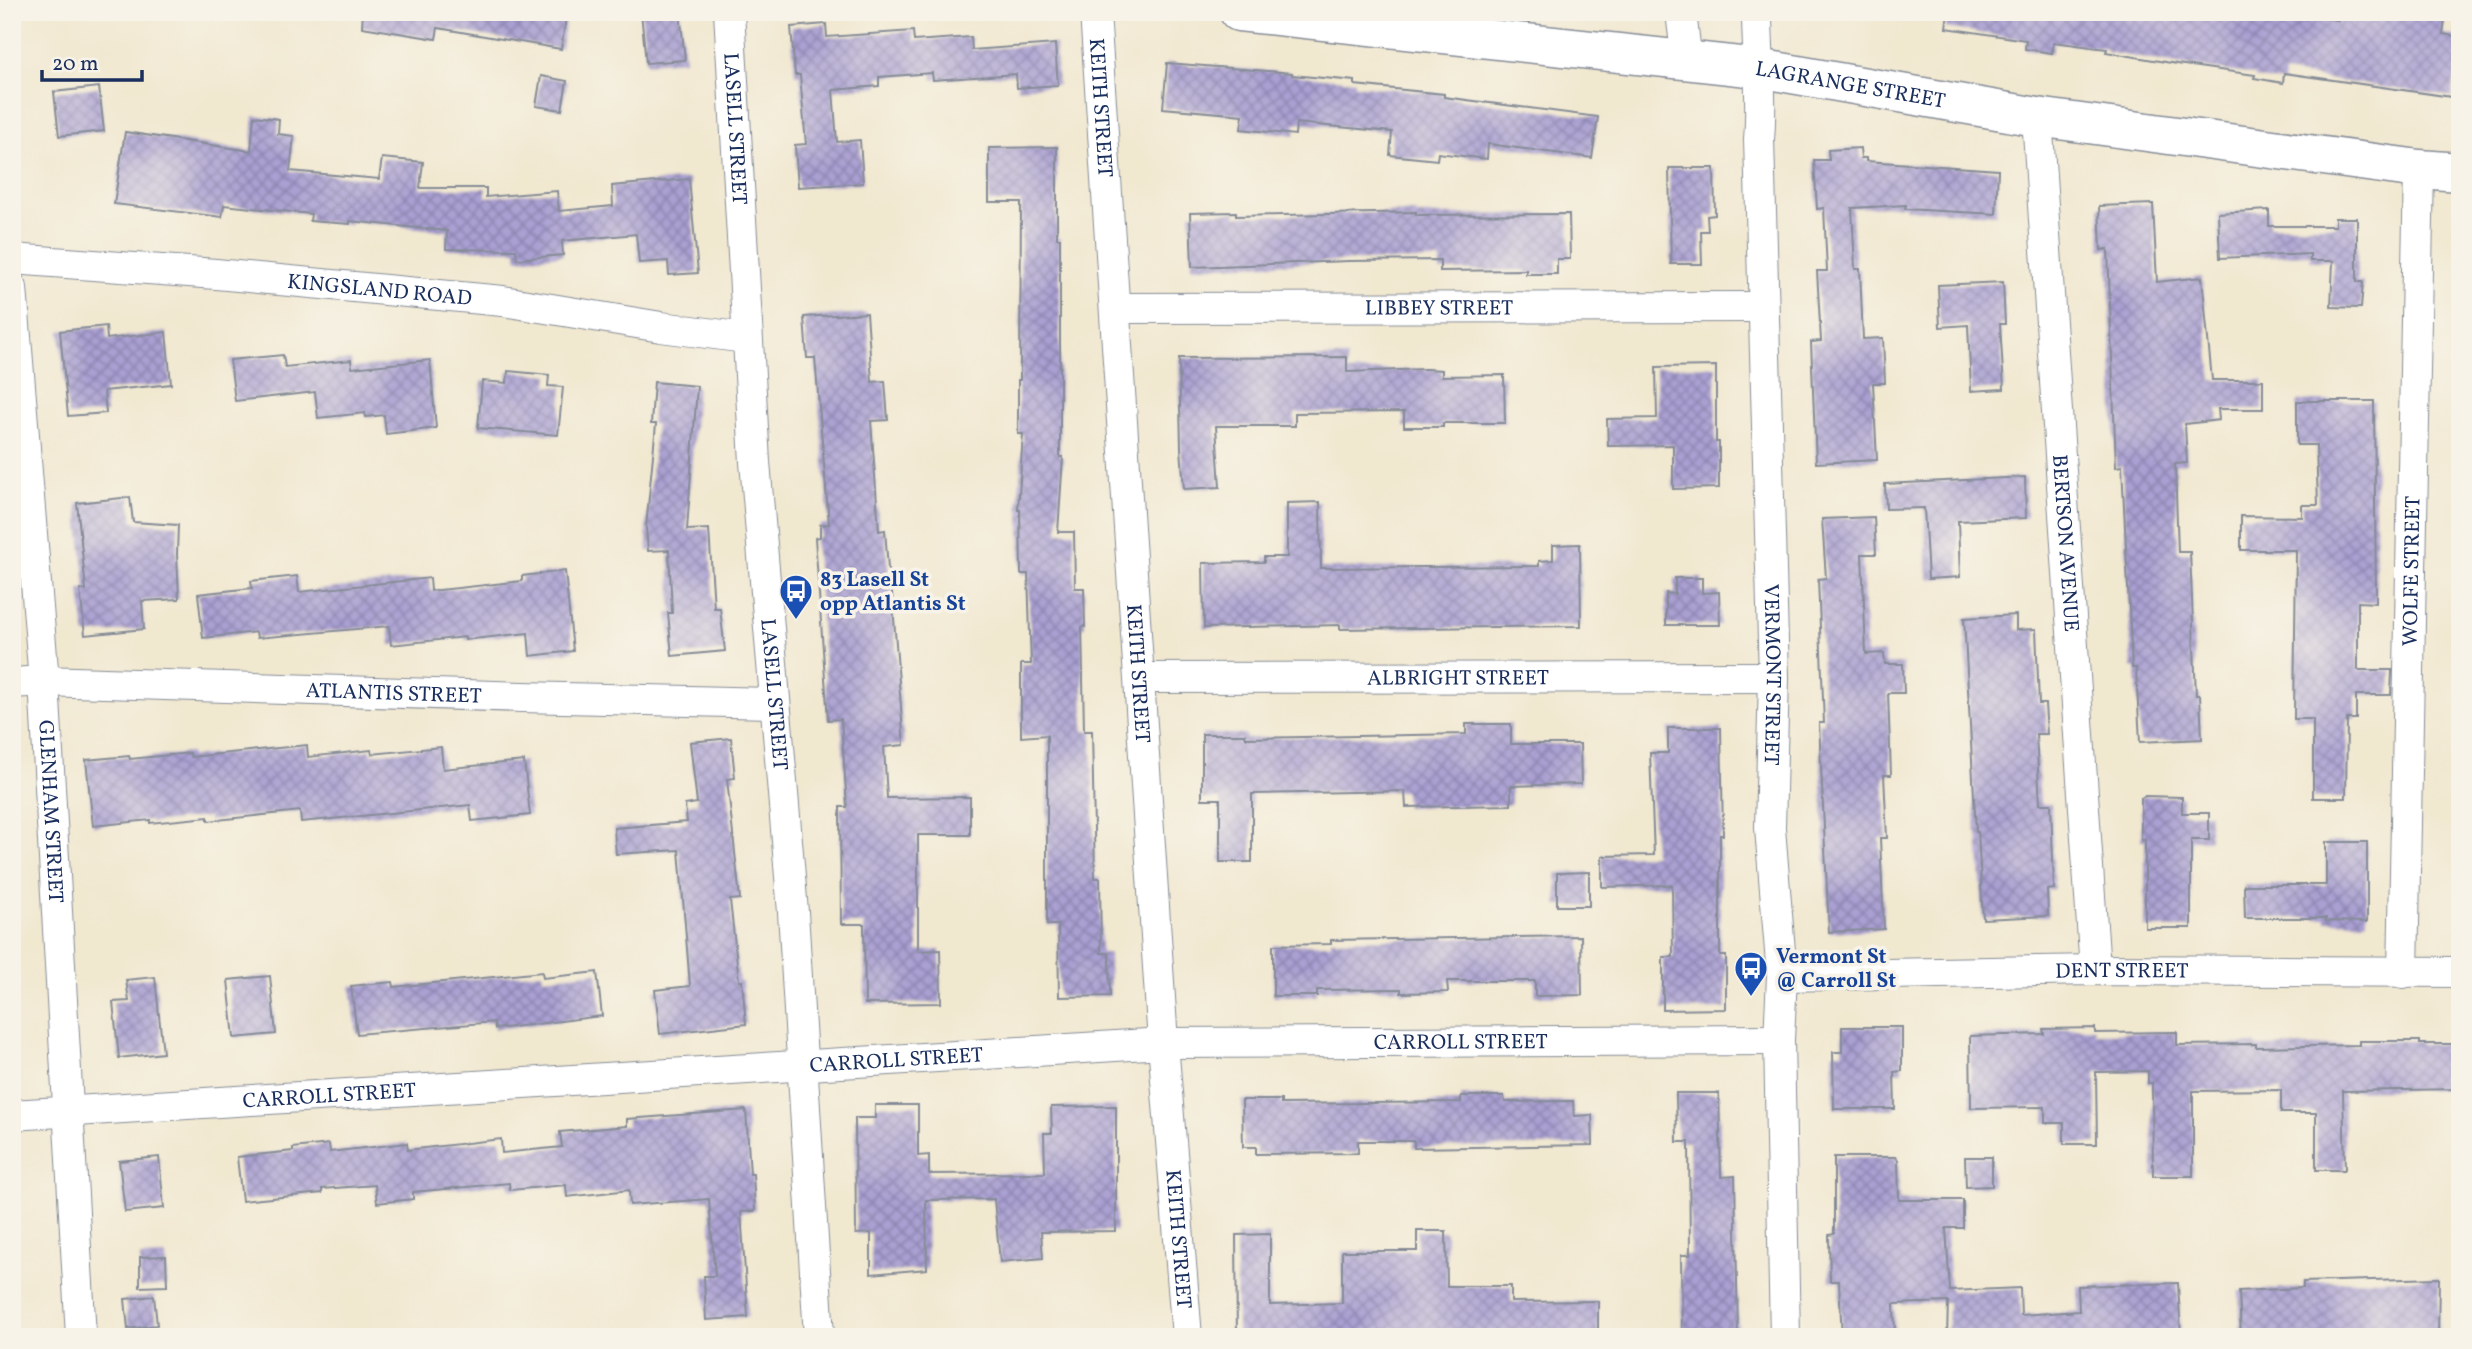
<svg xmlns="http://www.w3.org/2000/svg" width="2472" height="1349" font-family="Vollkorn,serif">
<defs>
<pattern id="building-cross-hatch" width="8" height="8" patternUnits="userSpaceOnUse" patternTransform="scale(1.75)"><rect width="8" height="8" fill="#aaa0d2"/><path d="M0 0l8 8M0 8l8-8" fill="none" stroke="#8a83ae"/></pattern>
</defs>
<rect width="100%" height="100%" fill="#f7f3e8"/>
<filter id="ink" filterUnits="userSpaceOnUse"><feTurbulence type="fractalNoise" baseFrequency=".0143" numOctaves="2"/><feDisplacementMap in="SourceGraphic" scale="14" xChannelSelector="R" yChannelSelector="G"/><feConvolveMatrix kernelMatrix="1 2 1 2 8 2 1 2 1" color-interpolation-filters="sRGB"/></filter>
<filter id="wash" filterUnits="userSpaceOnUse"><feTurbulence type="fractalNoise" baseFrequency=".00686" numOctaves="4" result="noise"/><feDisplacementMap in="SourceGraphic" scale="28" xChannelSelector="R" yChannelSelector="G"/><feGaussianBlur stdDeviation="1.57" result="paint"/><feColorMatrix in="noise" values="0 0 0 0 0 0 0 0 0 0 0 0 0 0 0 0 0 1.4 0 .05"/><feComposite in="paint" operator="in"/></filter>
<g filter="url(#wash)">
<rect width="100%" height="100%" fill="#f1e8d0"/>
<g id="blocks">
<path fill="url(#building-cross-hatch)" d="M363,12H567L561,49L438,28L436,39L362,27Z
M641,12H680L685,60L646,63Z
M1948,12H2286L2338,20L2339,12H2446L2443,34L2460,37V46L2452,97L2284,73L2283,83L2254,78L2255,75L2177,64L2106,52L2107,49L2054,42L2052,53L2025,49L2026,40L1946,28Z
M826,24L827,37L913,31L914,41L971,37L972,50L1055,44L1058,85L1017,88L1016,74L933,80L932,73L879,77V86L833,90L837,142L860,140L863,183L798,187L795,145L806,144L800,75H795L791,27Z
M1167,63L1292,73V75L1355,81V85L1444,94V97L1598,117L1592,158L1488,144L1487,159L1438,153L1437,160L1390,155L1392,132L1296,123L1295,135L1241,129L1243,115L1163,108Z
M541,76L567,81L562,110L536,106Z
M99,87L104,131L59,136L54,92Z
M254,116L279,119L278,134L294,136L290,171L379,179L382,158L423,162L420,188H486V197L557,191L559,211L613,206L612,186L689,179L698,273L669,275L668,261L639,263L636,234L562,241L563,255L517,259L516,250L446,249L447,231L350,221V224L310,221L311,214L224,205L222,217L114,204L125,132L251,151Z
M1057,147V238H1060V457H1063L1058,532H1074L1075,588H1084L1085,627H1082L1084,731H1092L1095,878H1100L1101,953H1109L1110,996L1059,997L1058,925H1047V735L1021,737V664H1031L1028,574H1021L1020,510H1018L1023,434H1018V380H1020L1021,202H989V148Z
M1860,148L1861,158H1866V161L1998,170L1996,214L1905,209L1906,205L1852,208L1855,269H1860L1863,339L1883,338L1885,383H1873L1877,460L1816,463L1811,342L1821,341L1817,271H1827L1824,208L1817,209L1814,160H1829L1828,150Z
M1669,168H1714L1715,215L1707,216L1708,231H1701L1702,264H1671Z
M2153,204L2157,282L2202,277L2212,380H2263V409H2218L2219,420L2185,424L2187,463L2175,464L2178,552H2190L2196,695H2200L2202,739L2140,742L2136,668H2132L2122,466L2116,467L2108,249L2101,250L2099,206Z
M2269,210V226H2335V218H2357V282H2363L2361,308L2331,307L2333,261H2310V254L2220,258L2218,213Z
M1236,212V216L1416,212V215L1569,214L1570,259H1557V274H1526V270L1440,271V260L1349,261L1192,267L1190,213Z
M2003,282L2005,324H2000L2004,389L1971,391L1968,325L1940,327L1938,285Z
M867,313L872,382L885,381L888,420L871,421L879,531L885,530L889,581H891L904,745L884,747L887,798L970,797V835H918V951L940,950L941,1003L865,1004L864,924H841L840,807H847L841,719L828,720L815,538L820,537V525L829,524L815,358H807L804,317Z
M106,326L107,339L166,332L171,384L104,391L106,413L68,416L60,331Z
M283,355L285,367L351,360L352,368L430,360L436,428L386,434L384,415L366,417L365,413L318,418L315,392L235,401L230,360Z
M1347,357V372L1426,369L1442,370V376L1504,375L1505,423H1443V427H1404V412L1295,413V426H1216L1220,487L1184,489L1181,448L1179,358Z
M1716,366V442H1719V488L1673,489V445L1608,446L1607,419L1657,418L1656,367Z
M508,371L549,375L548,386L563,387L558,435L478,428L482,381L507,383Z
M654,382L697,386L687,530L709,529L714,608H720L725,651L672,656L668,613H672L669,550L648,551L646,528L656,424H651Z
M2297,401H2374L2376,603L2358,602V670H2392L2391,695H2356V719H2347L2346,798H2313V719H2294L2296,550H2241V516L2302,517V505H2318L2316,445H2297Z
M2025,477L2026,518L1958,521L1960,577L1928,579L1924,508L1886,509L1885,484Z
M130,497L133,522L178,525L177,554L179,599L142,601L144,629L85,635L80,590H86L77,503Z
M1320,502L1321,568L1539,566V561L1553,560V545L1580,544L1581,626L1340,629V625L1204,628L1203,563L1264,562V557H1287V503Z
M1874,517L1876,554H1862L1866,654L1884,653L1885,664H1903L1904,693H1888L1891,775H1884L1887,838H1880L1884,929L1829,932L1819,723H1824L1818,579L1826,578L1822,519Z
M565,571L573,651L530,656L528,633L465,640V637L391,645L389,626L257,638L256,632L203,638L198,594L252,588L251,581L297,576L299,592L430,578L431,591L522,581V576Z
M1675,578H1702V593L1719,592L1720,625H1666V593L1675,594Z
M2016,615V630L2036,629L2039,704H2045L2047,734H2036L2040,804H2051L2054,889L2047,890L2048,916L1983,919L1978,832H1976L1964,618Z
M1466,724H1511V744H1580L1581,784L1511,786V805L1406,807L1405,791L1252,794V862H1220V799H1202V734H1245L1246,738L1466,734Z
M1668,728H1721L1723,835H1720V956H1726V1009L1663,1010V957H1673L1672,885L1602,887V856L1654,855L1650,753H1668Z
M731,738L735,778L727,779L740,899L730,900L739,981H742L746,1024L660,1034L655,990L690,986L679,850L616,854L614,828L687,822L685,805L697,803L690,742Z
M307,745L308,757L371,750L372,754L441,747L443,769L524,761L530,815L472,821L470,805L301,822L300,811L208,821V817L150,823V820L93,826L86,760L129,756L130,759L190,753L191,757Z
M2145,796L2182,797V813H2209V840H2191V928H2145V840H2141V798Z
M2326,842H2367V922L2326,921V918H2245L2244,885H2326Z
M1589,872V906H1557V873Z
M1581,936L1582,995L1535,996V981H1447L1448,992L1401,993V989L1317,990V996H1273V945L1331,944V940Z
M542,972L543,978L597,972L602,1016L495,1029L494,1022L357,1034L351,986L393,982L394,987Z
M270,976L276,1034L234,1038L228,980Z
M155,977L163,1053L119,1058L113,1002L129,1001L126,980Z
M1842,1027H1902V1071L1894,1072L1895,1109H1834L1833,1052H1842Z
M2095,1028V1033L2177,1032V1045L2256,1044V1047L2359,1045V1041H2420V1044H2460V1089L2343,1091L2345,1170H2316V1113H2281V1090L2193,1091V1176H2153L2152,1083H2148V1071L2096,1072L2097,1144H2064V1123H2045V1107L1971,1108L1970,1036L2044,1034L2043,1029Z
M1676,1093H1719L1721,1177L1735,1176L1738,1337H1682L1681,1255H1690L1689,1142H1677Z
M1461,1096H1504L1505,1102L1573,1101L1574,1116L1592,1115L1593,1145L1414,1148V1141H1358V1153L1256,1154V1147H1243L1242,1100H1281V1104L1461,1102Z
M875,1105H918V1156L929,1155V1174L1045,1173L1044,1133H1052L1051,1107L1116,1106V1231L1041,1232L1043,1258L1000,1262L994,1199L926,1200L927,1269L871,1274V1233L856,1234L855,1118H875Z
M746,1110L750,1174H753L755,1211L741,1212L748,1317L706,1320L704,1276H715L709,1199L630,1205L629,1190L567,1197L566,1185L510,1190L509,1183L413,1192V1199L377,1203L375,1185L322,1189V1193L242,1201L237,1157L293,1151V1148L329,1144L330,1152L407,1143L408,1150L501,1139L502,1153L562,1147L560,1132L627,1126V1119Z
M159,1157L164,1208L125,1212L119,1161Z
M1834,1157H1896L1898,1160L1899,1200H1963V1228H1946L1950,1291L2020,1288L2021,1315L2079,1311L2078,1286L2178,1283L2181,1337H1947L1948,1302L1894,1304L1895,1337H1842L1839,1281H1830L1829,1235L1834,1234Z
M1965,1157H1992V1186L1966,1187Z
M1417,1231H1446L1447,1286H1511V1302L1598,1301V1337H1237L1236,1235L1270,1234V1305L1342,1303V1251H1417Z
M166,1256L167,1286L140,1287V1257Z
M2439,1278L2438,1337H2241L2239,1291L2303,1288V1282Z
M154,1296L157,1325L128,1329L125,1299Z"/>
</g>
</g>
<g filter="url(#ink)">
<use href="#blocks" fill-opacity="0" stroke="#868c97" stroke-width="2"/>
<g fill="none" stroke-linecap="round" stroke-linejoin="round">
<defs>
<g id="minor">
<path id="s1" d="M729,12L755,462L793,912L819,1337"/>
<path id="s2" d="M1095,12L1163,1043L1187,1337"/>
<path d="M1681,12L1687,62"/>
<path id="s3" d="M1757,12C1757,55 1763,97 1759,139L1774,677L1770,828L1782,976L1779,1040L1785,1337"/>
<path id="s4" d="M2037,117L2095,970"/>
<path id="s5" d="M12,259L216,274L503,301L661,327L746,338"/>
<path id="s6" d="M12,288L44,681L81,1337"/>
<path id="s7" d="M1115,308L1763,307"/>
<path id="s8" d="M1141,678L1774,677"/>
<path id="s9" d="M12,683L44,681L522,697L775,703"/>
<path id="s10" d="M2403,973L2419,169"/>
<path id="s11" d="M1782,976L2095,970L2460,972"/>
<path id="s12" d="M12,1115L1163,1043L1779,1040"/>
</g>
<g id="secondary">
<path id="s13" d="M1239,12L1758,68L2037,117L2419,169L2460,172"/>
</g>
</defs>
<use href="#minor" stroke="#868c97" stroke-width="32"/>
<use href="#secondary" stroke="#868c97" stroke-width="41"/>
<use href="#minor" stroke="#fff" stroke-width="30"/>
<use href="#secondary" stroke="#fff" stroke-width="38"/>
</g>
</g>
<defs>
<symbol id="bus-pin" viewBox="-11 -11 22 30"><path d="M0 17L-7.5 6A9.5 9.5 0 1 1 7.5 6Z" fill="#1a4fb4" stroke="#f7f3e8"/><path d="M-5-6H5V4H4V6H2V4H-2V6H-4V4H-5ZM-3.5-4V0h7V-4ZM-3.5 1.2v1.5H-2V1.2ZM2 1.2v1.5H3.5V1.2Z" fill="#fff"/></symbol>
</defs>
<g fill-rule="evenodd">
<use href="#bus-pin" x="777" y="572" width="38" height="52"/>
<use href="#bus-pin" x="1732" y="949" width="38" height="52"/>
</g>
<g text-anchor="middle" stroke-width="7" stroke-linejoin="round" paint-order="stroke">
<g font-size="21" fill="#1b2f5e" stroke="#f7f3e8">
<text dy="7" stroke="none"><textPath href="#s13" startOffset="616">LAGRANGE STREET</textPath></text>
<text dy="7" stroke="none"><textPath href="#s2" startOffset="96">KEITH STREET</textPath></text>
<text dy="7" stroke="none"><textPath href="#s1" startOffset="117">LASELL STREET</textPath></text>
<text dy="7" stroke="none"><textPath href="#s5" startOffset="369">KINGSLAND ROAD</textPath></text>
<text dy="7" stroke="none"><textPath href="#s7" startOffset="324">LIBBEY STREET</textPath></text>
<text dy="7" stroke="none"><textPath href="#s4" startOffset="427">BERTSON AVENUE</textPath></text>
<text dy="7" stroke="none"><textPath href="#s10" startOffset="402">WOLFE STREET</textPath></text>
<text dy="7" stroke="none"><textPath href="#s2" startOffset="663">KEITH STREET</textPath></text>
<text dy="7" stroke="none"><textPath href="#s3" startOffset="663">VERMONT STREET</textPath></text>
<text dy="7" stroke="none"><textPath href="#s8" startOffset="317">ALBRIGHT STREET</textPath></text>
<text dy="7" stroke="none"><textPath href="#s9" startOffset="382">ATLANTIS STREET</textPath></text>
<text dy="7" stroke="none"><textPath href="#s1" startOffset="684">LASELL STREET</textPath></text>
<text dy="7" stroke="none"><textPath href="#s6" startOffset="525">GLENHAM STREET</textPath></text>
<text dy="7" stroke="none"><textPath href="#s11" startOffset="340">DENT STREET</textPath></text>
<text dy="7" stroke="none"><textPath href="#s12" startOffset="1451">CARROLL STREET</textPath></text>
<text dy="7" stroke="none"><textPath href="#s12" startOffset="886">CARROLL STREET</textPath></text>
<text dy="7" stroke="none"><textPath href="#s12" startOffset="318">CARROLL STREET</textPath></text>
<text dy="7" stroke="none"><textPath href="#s2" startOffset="1230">KEITH STREET</textPath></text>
</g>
<g font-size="21" font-weight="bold" fill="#164399" stroke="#f7f3e8" text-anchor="start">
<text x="820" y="586">83 Lasell St<tspan x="820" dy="24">opp Atlantis St</tspan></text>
<text x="1776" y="963">Vermont St<tspan x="1776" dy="24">@ Carroll St</tspan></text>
</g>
</g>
<rect width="2472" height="1349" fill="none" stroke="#f7f3e8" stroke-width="42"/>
<path d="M42 70v10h100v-10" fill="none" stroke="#1b2f5e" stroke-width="3.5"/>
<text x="52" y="70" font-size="21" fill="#1b2f5e" stroke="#f7f3e8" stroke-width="5" paint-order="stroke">20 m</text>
</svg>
